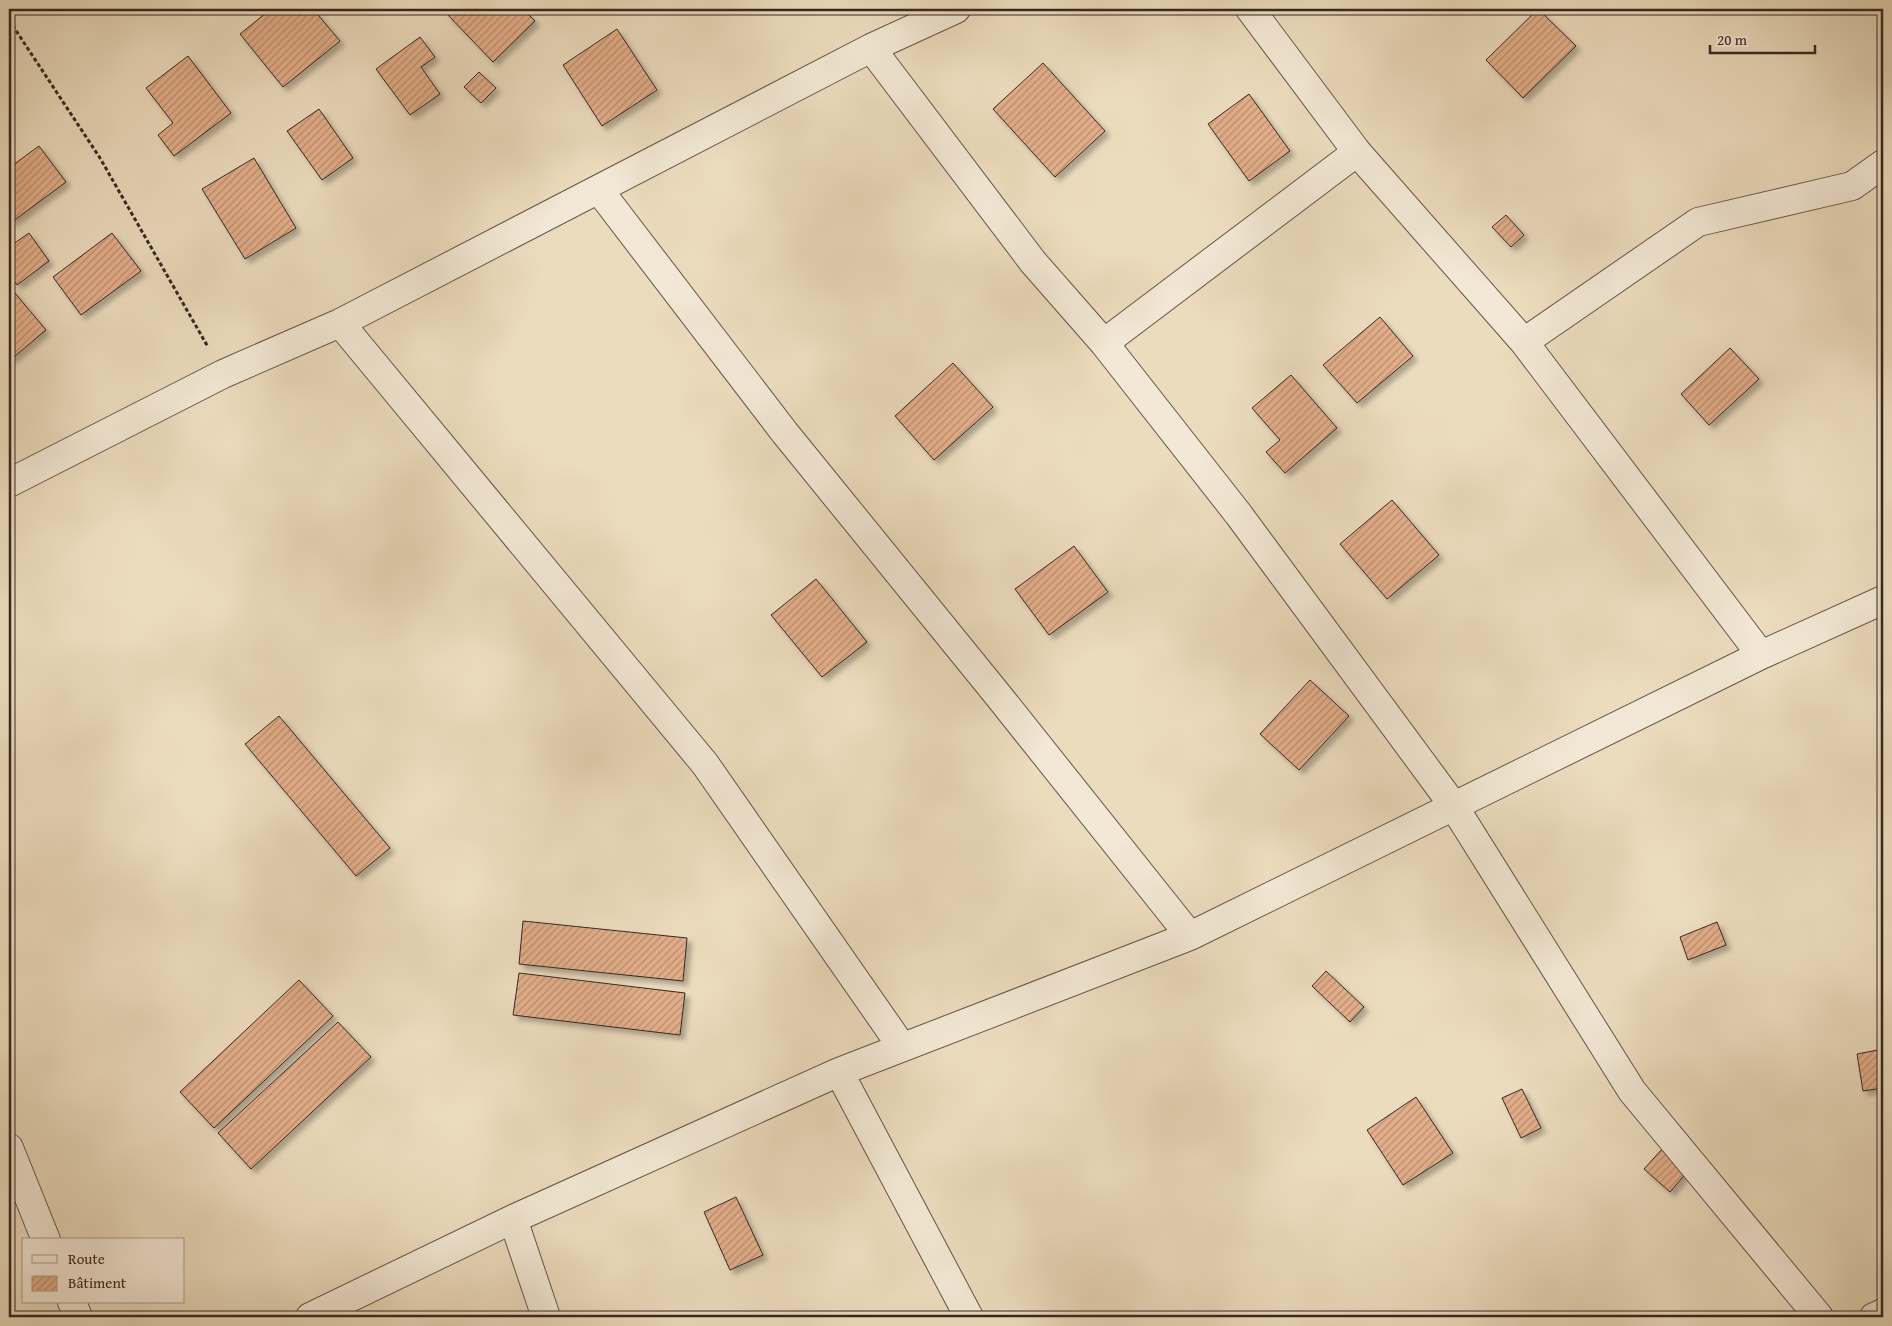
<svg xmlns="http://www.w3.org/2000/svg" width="1892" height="1326" font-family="'Gentium Book Plus',serif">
<defs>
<pattern id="building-hatch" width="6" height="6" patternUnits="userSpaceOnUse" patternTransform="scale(1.25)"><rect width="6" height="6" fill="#e3ae8a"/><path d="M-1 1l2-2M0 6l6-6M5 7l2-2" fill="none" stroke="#b98e70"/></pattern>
<filter id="shadow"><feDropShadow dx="4.5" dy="4.5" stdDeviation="2.5" flood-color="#0004"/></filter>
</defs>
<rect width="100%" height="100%" fill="#ecdcbe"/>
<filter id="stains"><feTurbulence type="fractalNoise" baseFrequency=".004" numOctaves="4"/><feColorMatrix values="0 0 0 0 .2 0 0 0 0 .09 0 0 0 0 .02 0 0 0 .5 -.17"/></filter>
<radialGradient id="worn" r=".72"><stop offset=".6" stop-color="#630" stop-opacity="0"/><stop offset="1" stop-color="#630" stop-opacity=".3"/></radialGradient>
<path fill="url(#building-hatch)" stroke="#342822" filter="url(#shadow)" d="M271,9H313L340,41L283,87L240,34Z
M451,9H523L535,21L493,62L446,13Z
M1538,9L1576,46L1523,98L1486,60Z
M617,29L657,90L602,126L563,65Z
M420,37L435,57L421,67L440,94L410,115L376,69Z
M188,56L231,113L174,156L158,135L173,123L146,88Z
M1043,63L1105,131L1055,177L993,109Z
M479,72L496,88L481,103L464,87Z
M1249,94L1290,151L1249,181L1208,124Z
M319,109L353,158L322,180L287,131Z
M39,146L66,182L12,222L9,217V168Z
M254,158L296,228L245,259L202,189Z
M1506,215L1524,235L1511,247L1492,227Z
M29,233L49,261L17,285L9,274V247Z
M112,233L141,271L81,315L53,277Z
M9,286L46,330L9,361Z
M1380,317L1413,356L1357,403L1323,365Z
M1730,348L1759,379L1709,425L1681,394Z
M953,363L993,407L934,460L895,416Z
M1291,375L1337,428L1285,473L1266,452L1280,440L1252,408Z
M1392,500L1439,555L1387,599L1340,544Z
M1074,546L1108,592L1049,635L1015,589Z
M816,579L867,642L822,677L771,615Z
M1310,680L1349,716L1299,770L1260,734Z
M279,716L390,848L356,876L245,744Z
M523,921L687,938L683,981L519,964Z
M1717,922L1726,945L1688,960L1680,937Z
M1326,971L1364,1007L1350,1022L1312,986Z
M519,973L685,993L680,1035L513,1015Z
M299,980L333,1016L214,1128L180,1092Z
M338,1022L371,1057L251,1169L218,1133Z
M1883,1049V1088L1863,1091L1857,1054Z
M1522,1089L1541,1128L1521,1138L1502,1098Z
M1416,1097L1453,1153L1403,1185L1367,1130Z
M1663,1148L1688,1171L1670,1192L1644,1169Z
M736,1197L763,1255L730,1270L704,1212Z"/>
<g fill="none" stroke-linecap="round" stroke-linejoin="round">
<defs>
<path id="minor" d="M1250,9L1357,152L1524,342L1761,655
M871,48L1033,262L1104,343L1239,515L1453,805L1632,1091L1819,1317
M599,190L785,433L997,694L1190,936
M340,323L705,764L902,1047
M1524,342L1698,222L1852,186L1883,164
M1104,343L1357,152
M9,483L223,374L340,323L871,48L956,9
M839,1072L969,1317
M9,1148L46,1240
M513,1219L546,1317
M72,1302L78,1317
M310,1317L513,1219L839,1072L1190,936L1761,655L1883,600"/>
<path id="tertiary" d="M1874,1317L1883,1313"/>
</defs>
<use href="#minor" stroke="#625549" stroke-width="30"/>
<use href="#tertiary" stroke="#625549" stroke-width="30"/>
<path stroke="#342822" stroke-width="3" stroke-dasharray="4 2.5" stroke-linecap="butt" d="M9,20L100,158L208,347"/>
<use href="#minor" stroke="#f3e8d5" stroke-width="28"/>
<use href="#tertiary" stroke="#f3e8d5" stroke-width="28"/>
</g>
<rect width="1892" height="1326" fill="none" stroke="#ecdcbe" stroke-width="30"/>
<rect x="10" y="10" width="1872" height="1306" fill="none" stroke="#342822" stroke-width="2.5"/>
<rect x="15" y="15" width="1862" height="1296" fill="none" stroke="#342822"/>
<rect x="22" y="1238" width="162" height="65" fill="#f3e8d5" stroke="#a79b8d"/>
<rect x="32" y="1255" width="25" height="8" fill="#f3e8d5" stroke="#a79b8d"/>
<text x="68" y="1264" font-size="15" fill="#342822">Route</text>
<rect x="32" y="1276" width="25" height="15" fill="url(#building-hatch)" stroke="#a79b8d"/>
<text x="68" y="1288" font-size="15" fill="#342822">Bâtiment</text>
<path d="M1710 45v8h105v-8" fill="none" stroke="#342822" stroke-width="2.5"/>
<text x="1717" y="45" font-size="15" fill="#342822" stroke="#f3e8d5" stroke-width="4" paint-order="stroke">20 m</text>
<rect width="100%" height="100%" filter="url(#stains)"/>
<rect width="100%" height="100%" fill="url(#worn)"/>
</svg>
